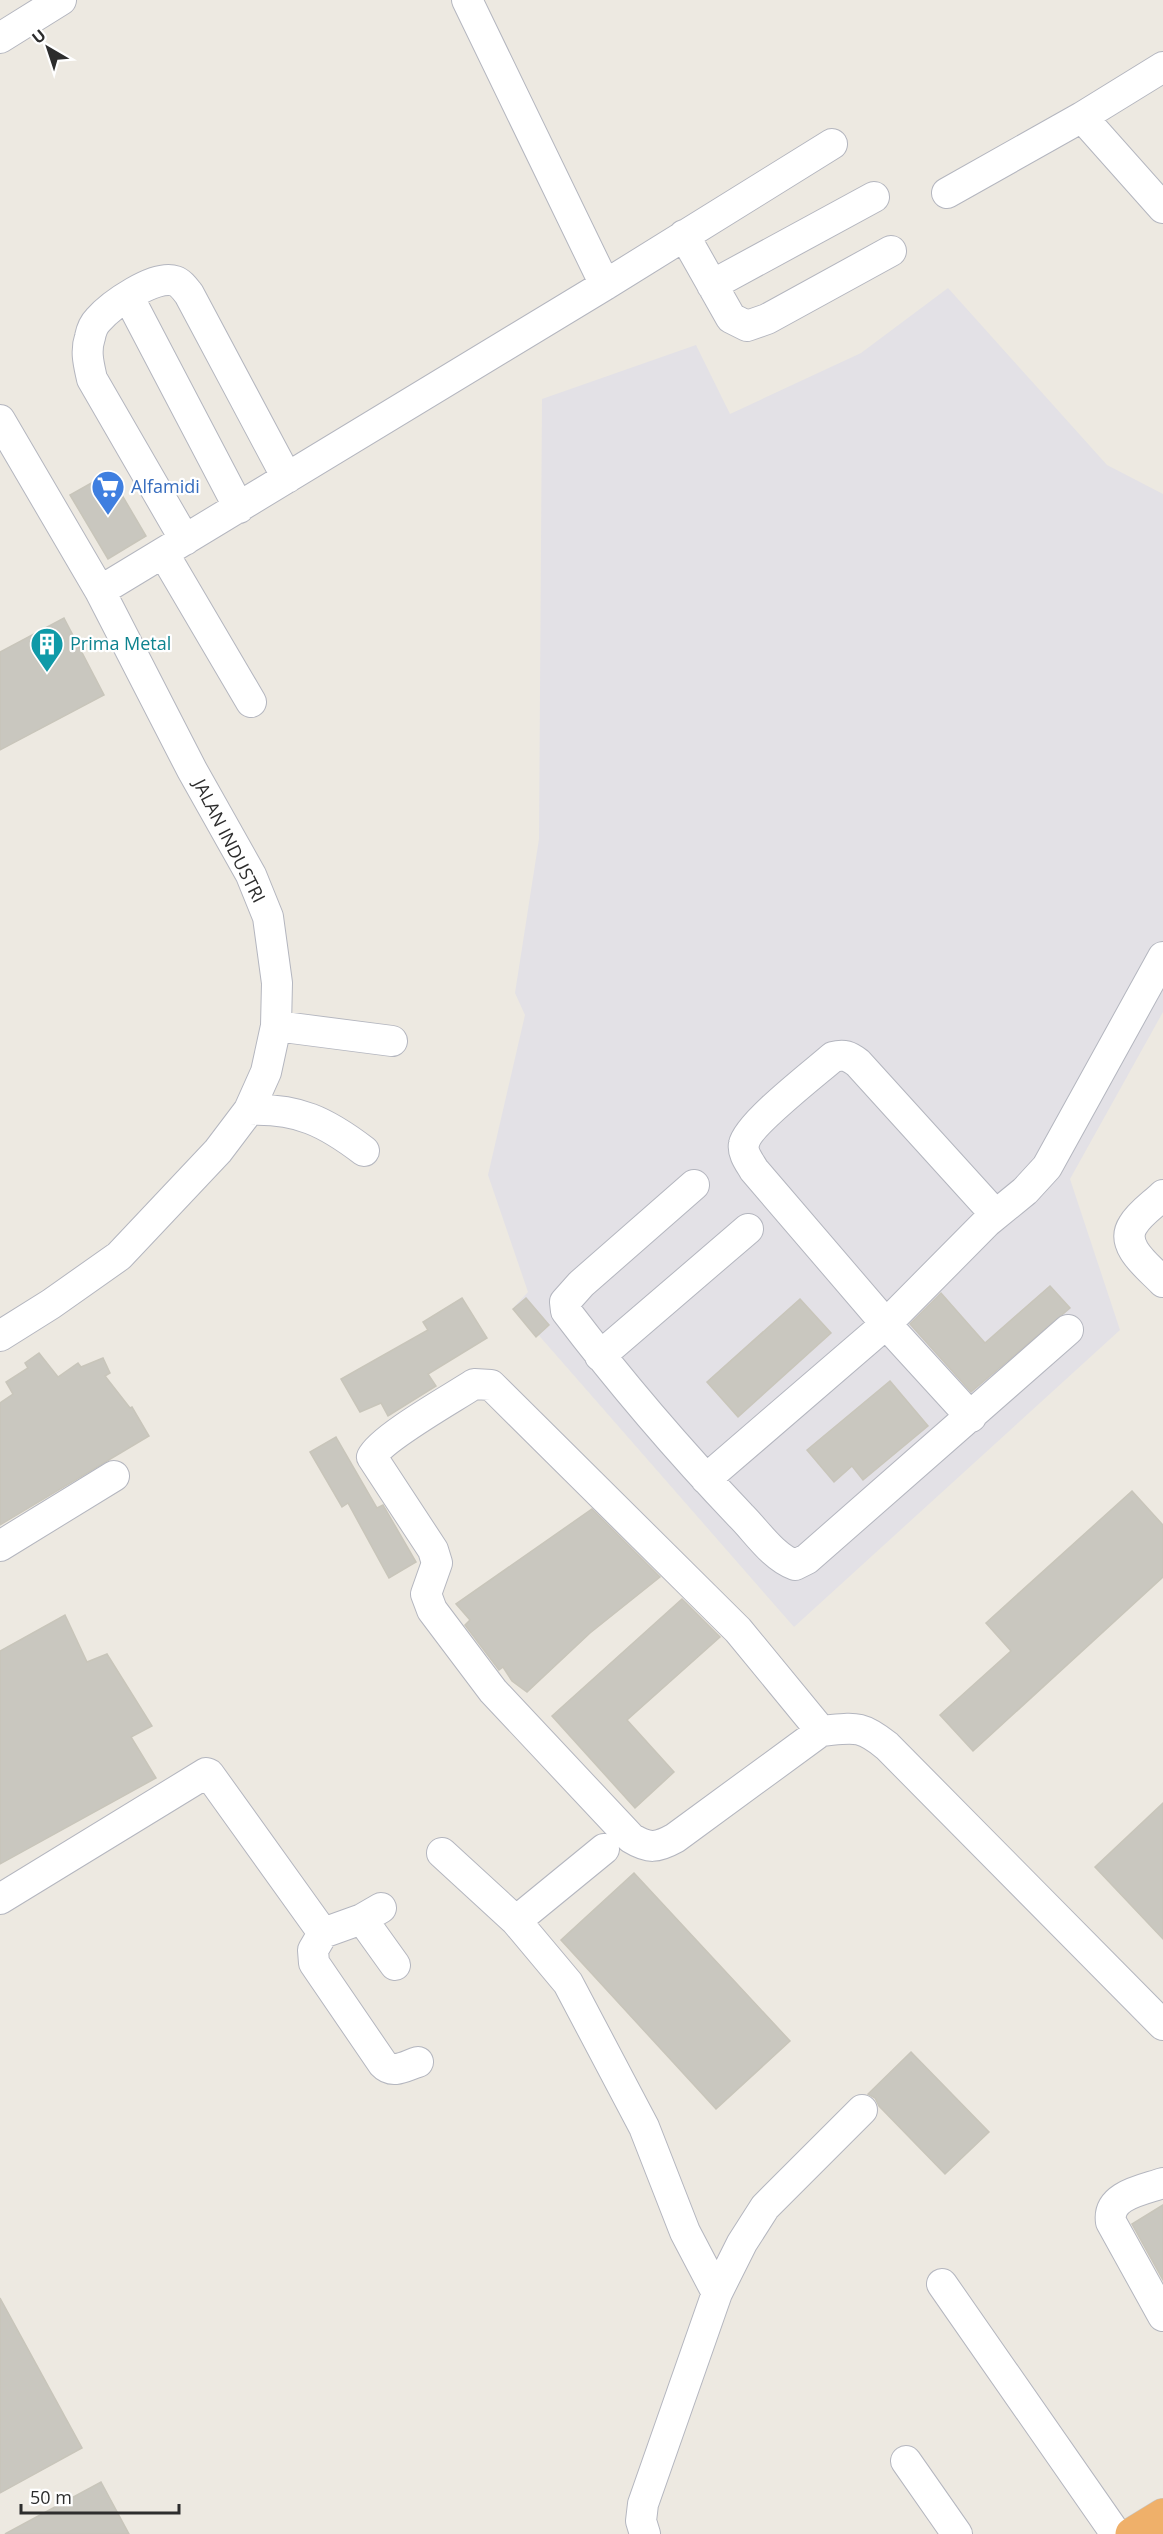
<svg xmlns="http://www.w3.org/2000/svg" width="1163" height="2534" font-family="'Open Sans',sans-serif">
<rect width="100%" height="100%" fill="#ede9e1"/>
<path fill="#e3e1e6" d="M948,288L1107,465L1163,494V1012L1070,1179L1120,1330L794,1627L514,1307L528,1292L488,1175L525,1015L515,993L539,839L542,399L696,345L730,414L861,353Z"/>
<path fill="#c9c7bf" stroke="#c8c5ba" stroke-width="1.5" d="M109,473L146,536L108,559L70,495Z
M64,618L104,695L0,750V652Z
M1050,1286L1070,1308L971,1392L910,1324L941,1293L985,1343Z
M462,1298L487,1338L428,1374L436,1386L388,1416L381,1403L360,1412L341,1379L428,1330L423,1322Z
M526,1298L549,1325L536,1337L513,1309Z
M800,1299L831,1333L738,1417L707,1382Z
M39,1353L58,1377L78,1363L81,1367L103,1358L110,1373L105,1376L130,1408L132,1407L149,1436L0,1525V1403L13,1394L6,1382L28,1368L25,1363Z
M890,1381L928,1426L863,1480L852,1466L834,1482L807,1450Z
M336,1437L377,1508L383,1505L416,1562L389,1578L348,1503L342,1507L310,1452Z
M1132,1491L1163,1525V1577L973,1751L940,1715L1011,1651L986,1623Z
M592,1509L660,1577L590,1633L527,1692L512,1681L503,1667L499,1670L465,1625L470,1620L456,1604Z
M682,1599L720,1637L627,1720L674,1772L635,1808L552,1716Z
M65,1615L87,1662L107,1654L152,1726L131,1737L156,1778L0,1864V1651Z
M1163,1803V1939L1095,1867Z
M634,1873L790,2041L716,2109L561,1940Z
M911,2052L989,2132L945,2174L879,2106L875,2098L868,2094Z
M1163,2205V2280L1132,2224Z
M0,2298L82,2448L0,2493Z
M101,2482L129,2534H5Z"/>
<g fill="none" stroke-linecap="round" stroke-linejoin="round">
<defs>
<path id="minor" d="M467,0L605,285
M0,38L61,0
M1163,67L1082,117L1163,208
M947,193L1082,117
M684,235L731,318L747,326L767,319L891,251
M712,285L874,197
M128,296L239,508
M0,420L100,591L192,770L251,875L268,917L277,983L276,1026L266,1072L249,1110L218,1151L119,1256L51,1304L0,1336
M185,540L92,379C89,365 85,352 90,337C91,332 94,324 98,320C111,305 155,274 175,281C181,283 185,289 189,294L287,478
M164,554L251,702
M100,591L605,285L832,144
M276,1026L392,1041
M249,1110C298,1108 326,1122 364,1151
M694,1185L581,1284L565,1302L566,1311C620,1382 679,1451 741,1516C757,1532 773,1557 795,1565L807,1559L1068,1330
M1163,1195C1154,1204 1139,1214 1133,1225C1119,1246 1150,1268 1163,1282
M600,1356L748,1229
M971,1417L886,1324L754,1170C750,1163 742,1153 744,1144C747,1125 816,1072 833,1057C844,1054 849,1056 858,1063L995,1214
M706,1479L886,1324L987,1222L1025,1191L1047,1167L1163,957
M0,1546L114,1476
M821,1731L675,1838C657,1848 649,1849 631,1838L493,1691L432,1610L426,1594L437,1563L433,1550L372,1457C381,1438 453,1398 474,1384L491,1385L738,1630L821,1731C854,1728 860,1724 887,1746L1163,2025
M442,1853L516,1921L568,1983L644,2127L685,2232L717,2293
M0,1899L206,1773L209,1774L323,1933L313,1950L314,1963L383,2064C393,2075 407,2065 418,2062
M362,1919L395,1965
M516,1921L604,1849
M323,1933L362,1919L381,1908
M1163,2183C1143,2190 1107,2195 1111,2222L1163,2316
M942,2284L1116,2534
M906,2461L957,2534
M645,2534L641,2521L643,2504L717,2293L742,2243L765,2207L862,2110"/>
<path id="highway" d="M1132,2534L1163,2515"/>
</defs>
<use href="#minor" stroke="#b4b6bf" stroke-width="32"/>
<use href="#highway" stroke="#c8c8c8" stroke-width="34"/>
<use href="#minor" stroke="#fff" stroke-width="30"/>
<use href="#highway" stroke="#efb06a" stroke-width="33"/>
</g>
<defs>
<symbol id="supermarket-pin" viewBox="-11 -11 22 30"><path d="M0 17L-7.5 6A9.5 9.5 0 1 1 7.5 6Z" fill="#3f7fe0" stroke="#fff"/><path d="M-6-5.5h2.5l.6 2H6L4.5 2H-2.5L-4.4-4H-6ZM-1.5 3.2a1.3 1.3 0 1 0 .1 0ZM3 3.2a1.3 1.3 0 1 0 .1 0Z" fill="#fff"/></symbol>
<symbol id="building-pin" viewBox="-11 -11 22 30"><path d="M0 17L-7.5 6A9.5 9.5 0 1 1 7.5 6Z" fill="#0f9aa8" stroke="#fff"/><path d="M-4-6H4V6H1V3H-1V6H-4ZM-2.5-4.3h1.7v1.8h-1.7ZM.8-4.3h1.7v1.8H.8ZM-2.5-1h1.7V.8h-1.7ZM.8-1h1.7V.8H.8Z" fill="#fff"/></symbol>
</defs>
<g fill-rule="evenodd">
<use href="#supermarket-pin" x="89" y="468" width="38" height="52"/>
<use href="#building-pin" x="28" y="625" width="38" height="52"/>
</g>
<g text-anchor="middle" stroke-width="4.5" stroke-linejoin="round" paint-order="stroke">
<g font-size="18" fill="#366cbe" stroke="#fff" text-anchor="start">
<text x="131" y="493">Alfamidi</text>
</g>
<g font-size="18" fill="#0d838f" stroke="#fff" text-anchor="start">
<text x="70" y="650">Prima Metal</text>
</g>
<g font-size="18" fill="#2d2d2d" stroke="#fff">
<text transform="translate(229 841) rotate(63)" y="6">JALAN INDUSTRI</text>
</g>
</g>
<g transform="translate(48 48) rotate(321)" stroke="#ffffff" stroke-width="4.5" paint-order="stroke">
<path d="M0-4.5L10 22L0 15L-10 22Z" fill="#2d2d2d"/>
<text y="-9" font-size="16" font-weight="bold" text-anchor="middle" fill="#2d2d2d">U</text>
</g>
<path d="M21 2504v9h158v-9" fill="none" stroke="#2d2d2d" stroke-width="3"/>
<text x="30" y="2504" font-size="18" fill="#2d2d2d" stroke="#ffffff" stroke-width="4.5" paint-order="stroke">50 m</text>
</svg>
